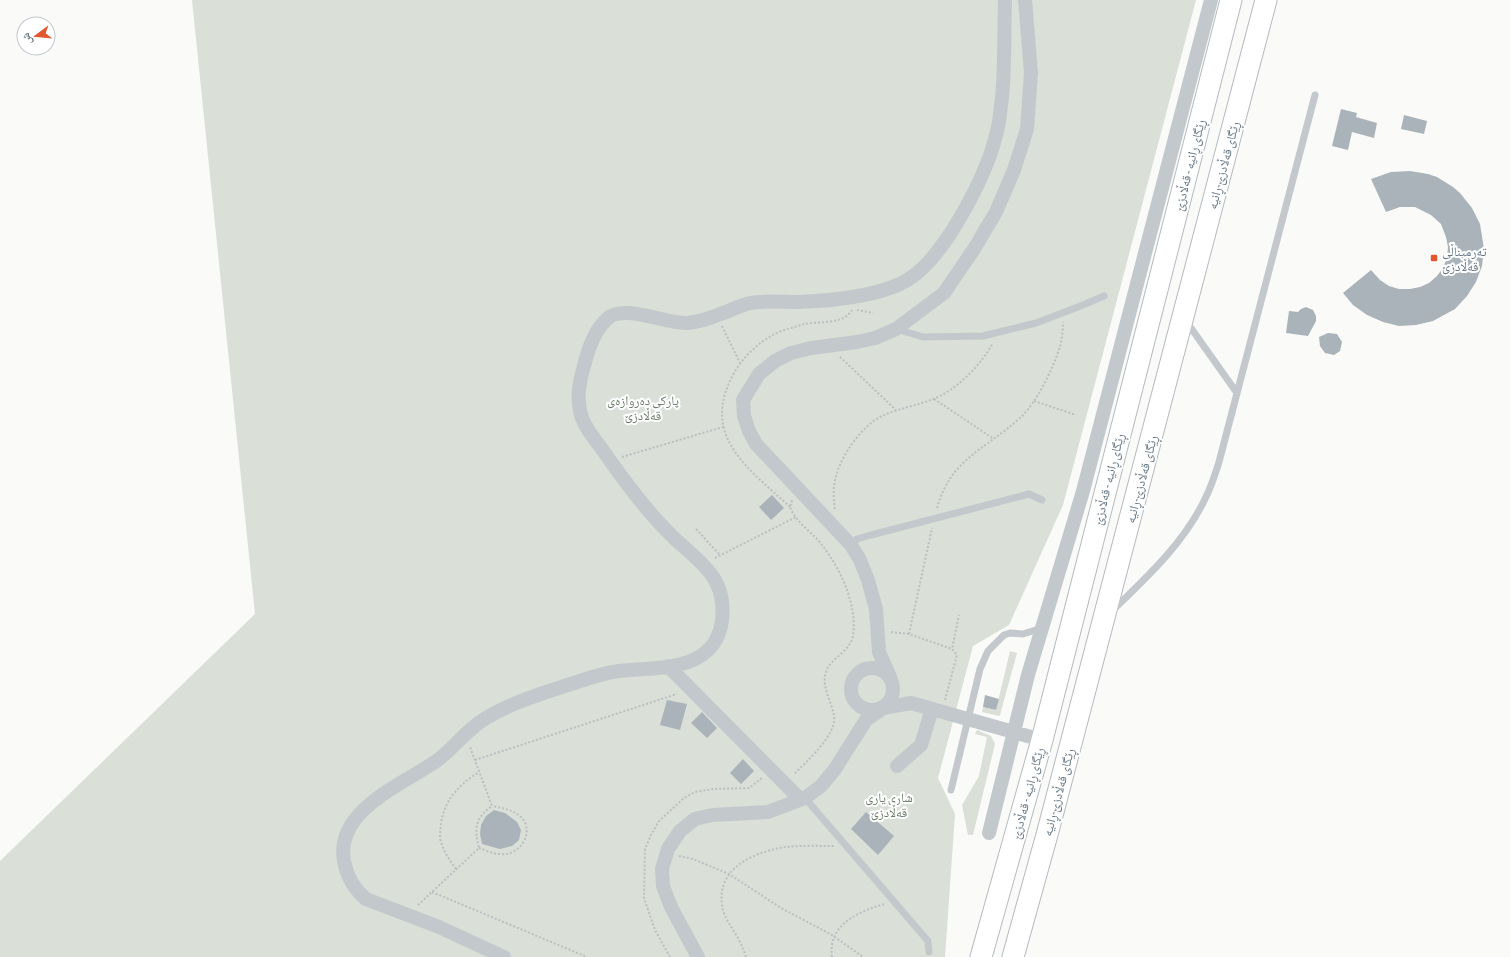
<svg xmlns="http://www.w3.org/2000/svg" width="1510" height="957" font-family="'Asap Condensed','Noto Naskh Arabic',sans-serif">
<rect width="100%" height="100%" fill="#fafaf8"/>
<path fill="#dadfd7" d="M192,0H1196L1063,505L1009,625L973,646L938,778L955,814L945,957H0V861L255,614Z
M1010,651L1017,653L1000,715L999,716L982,712L983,707L996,710Z
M977,730L991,736L995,744L973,835H968L962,805L979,776L987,737L975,734Z"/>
<path fill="#aab3b9" d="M1341,109L1357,113L1356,117L1377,123L1374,138L1352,132L1348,150L1332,146Z
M1404,115L1427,121L1424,134L1401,129Z
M1410,171L1428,174L1437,177L1453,187L1460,193L1472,208L1480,224L1484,249L1482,266L1476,282L1467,296L1455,309L1433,321L1416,325L1399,326L1383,322L1367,315L1353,305L1343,293L1371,270L1380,280L1389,286L1399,289H1410L1420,287L1429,283L1437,276L1443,268L1447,258L1448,247L1446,237L1441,224L1431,215L1415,207H1400L1386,212L1371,179L1391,172Z
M1306,307L1313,310L1316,316V321L1308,336L1286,333L1289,311L1298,312L1301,309Z
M1328,333L1337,334L1342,342L1340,351L1334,355L1325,353L1320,346L1319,337Z
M772,495L784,508L771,520L759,507Z
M985,695L999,699L996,710L983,707Z
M667,700L687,704L680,730L660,725Z
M702,712L717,728L707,738L691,723Z
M743,759L754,771L741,784L730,773Z
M494,810L505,813L517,822L521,830L519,840L512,846L500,849L482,844L480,834L481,825L486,816Z
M866,812L894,836L878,855L851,829Z"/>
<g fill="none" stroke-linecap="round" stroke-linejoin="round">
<defs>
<path id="primary" d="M981,957L1042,740L1231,0
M1013,957L1048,831L1266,0"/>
</defs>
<use href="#primary" stroke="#b5babe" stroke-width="23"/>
<path stroke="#bbbfc2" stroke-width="2" stroke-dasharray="2 2" stroke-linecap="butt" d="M857,310L873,313
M722,326L740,363
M840,357L896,410
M934,399L994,439
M1034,401L1076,415
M622,457L723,427
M792,500L790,507C795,520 807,529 817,539C838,563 858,603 853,636C850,652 830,658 826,672C821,687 832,702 834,716C837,735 806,762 794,774
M790,507C748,468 699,436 734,373C744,355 764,337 784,330C791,328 798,326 804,324C819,321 843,325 852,310
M937,508C951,458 985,450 1020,418C1036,404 1054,367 1060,346C1062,339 1063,330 1063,322
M835,509C833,497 833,484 837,473C843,453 863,425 882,416C901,407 923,405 942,395C962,384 982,363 993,343
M696,529L720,555
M715,558L796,517
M891,632L909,634L952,649
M909,634L932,528
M945,700L957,655L952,649L959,615
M475,760L677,694
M479,848C485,850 493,854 500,854C519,857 536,832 521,817C513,810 503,808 492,806
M679,856L693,859L729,874L781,908L832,935L863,957
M456,869C450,861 444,852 441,842C439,836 441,829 441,823C445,799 459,785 479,772
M432,892L587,957
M418,905L479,848C474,829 475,818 492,806L470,747
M670,957L655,930L644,898L645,849L651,835L659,821L684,798L695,792L713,789L749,788L762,778
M746,957C744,951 742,946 739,940C734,930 726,921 723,910C714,872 747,855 779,848C797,845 816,846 834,846
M832,957C827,925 859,911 885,904"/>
<path stroke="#c3c8cc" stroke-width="7" d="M1186,321L1237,393
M896,329L923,337L983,336L1036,323L1078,307L1104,296
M851,545L857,539L871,535L1029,494L1042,500
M1112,611C1147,577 1184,543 1205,499C1211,487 1215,475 1219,462L1315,95
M951,790L980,669L988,651L1004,635L1010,633L1023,634L1042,628
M805,798L928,941L929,952"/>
<path stroke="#c3c8cc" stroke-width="14" d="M668,666L800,799
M851 689a21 21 0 1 1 42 0a21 21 0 1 1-42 0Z
M890,677L879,652L876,609L868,580L860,560L851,545L756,444L749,431L744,416L743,400L759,374L775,361L791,353L811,348L857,342L875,338L896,329L944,293L974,249L996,212L1014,170L1027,129L1031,73L1025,0
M897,766L921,745L932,709
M989,833L1028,675L1083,491L1211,0
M504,957L439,927L366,899C354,889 347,877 344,861C335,811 401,785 435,762C451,751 463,734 480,722C508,703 544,693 577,682C589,678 601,674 613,672C642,667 685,672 707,651C727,633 727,595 711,574C699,558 681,546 668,532C643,507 622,478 602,449C595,440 586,429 582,418C576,400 579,383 584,366C588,349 594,331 607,319C623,303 665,324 687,323C699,322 711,318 723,313C735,309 745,302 759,302C771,301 784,302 796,302C828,301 871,297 900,284C923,273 938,252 952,231C970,202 988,169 996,135C1000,123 1000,110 1002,98C1005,65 1004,33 1005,0
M698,957L671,907L663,886L662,869L668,849L680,831L695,819L712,815L768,812L805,798L821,786L835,769L866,720L883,708L911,703L1042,740"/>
<use href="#primary" stroke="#fff" stroke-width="21"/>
</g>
<rect fill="#e4572e" stroke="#fff" stroke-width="1.5" x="1430" y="254" width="8" height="8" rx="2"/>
<g text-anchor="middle" stroke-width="4" stroke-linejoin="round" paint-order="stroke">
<g font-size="13" fill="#657683" stroke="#fff">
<text transform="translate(1189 165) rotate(-76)" y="5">ڕێگای ڕانیە - قەڵادزێ</text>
<text transform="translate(1223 165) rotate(-75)" y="5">ڕێگای قەڵادزێ-ڕانیە</text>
<text transform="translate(1108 479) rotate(-76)" y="5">ڕێگای ڕانیە - قەڵادزێ</text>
<text transform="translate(1141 479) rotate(-75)" y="5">ڕێگای قەڵادزێ-ڕانیە</text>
<text transform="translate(1058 792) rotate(-75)" y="5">ڕێگای قەڵادزێ-ڕانیە</text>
<text transform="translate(1027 793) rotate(-75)" y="5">ڕێگای ڕانیە - قەڵادزێ</text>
</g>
<g font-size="13" fill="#657683" stroke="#fff" text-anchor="start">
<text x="1442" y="256">تەرمیناڵی<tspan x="1442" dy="15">قەڵادزێ</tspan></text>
</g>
<g font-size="13" fill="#687a64" stroke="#fff">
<text x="643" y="405">پارکی دەروازەی<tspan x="643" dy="15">قەڵادزێ</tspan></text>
<text x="889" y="802">شاری یاری<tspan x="889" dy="15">قەڵادزێ</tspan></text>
</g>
</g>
<g transform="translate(36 36) rotate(254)"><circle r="19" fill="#ffffff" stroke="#c1c8cd"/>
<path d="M0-3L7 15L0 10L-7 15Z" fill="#e4572e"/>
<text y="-6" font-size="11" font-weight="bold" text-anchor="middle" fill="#657683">ش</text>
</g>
</svg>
